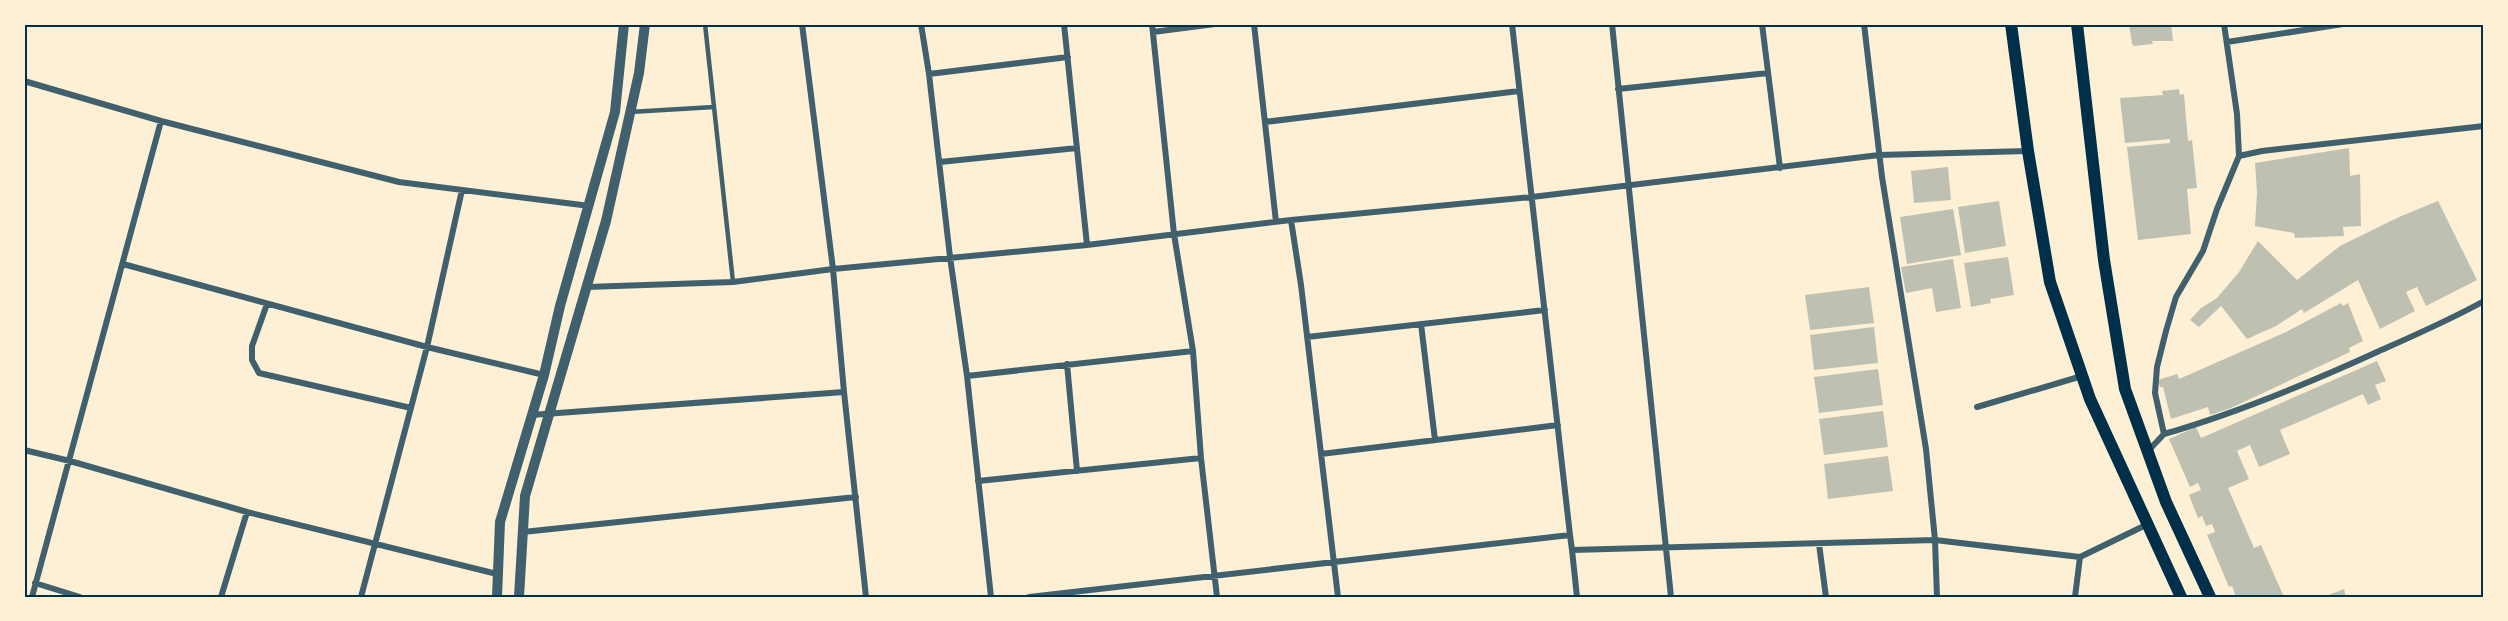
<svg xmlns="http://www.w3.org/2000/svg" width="2508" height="621" font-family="Mulish,sans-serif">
<rect width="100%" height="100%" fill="#fdf0d5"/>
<path fill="#bec0b2" d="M2129,24H2171L2173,41H2152L2153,44L2134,46L2132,44Z
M2179,89L2180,95L2184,94L2188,141L2192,140L2197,188L2187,189L2191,234L2138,240L2127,147L2170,143V139L2125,143L2120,98L2163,95L2162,91Z
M2349,148L2350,176L2360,174L2361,226L2343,227L2344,236L2295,238L2294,233L2255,226L2257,192L2255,163Z
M1948,167L1951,200L1914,203L1911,171Z
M1999,201L2006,246L1965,253L1958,207Z
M2438,201L2477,280L2426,306L2417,287L2406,292L2415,311L2380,329L2358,280L2304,313L2302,309L2276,326L2247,339L2221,306L2199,327L2190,320L2201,308L2217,298L2239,272L2258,241L2297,280L2340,246L2399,217Z
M1953,209L1961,255L1907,264L1900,217Z
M2008,257L2014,295L1990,299L1991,303L1971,307L1964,263Z
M1953,259L1961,308L1936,312L1932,288L1906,293L1901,267Z
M1869,287L1874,323L1810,330L1805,295Z
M2341,303L2343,306L2348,303L2363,341L2349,348L2350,352L2231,408L2210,415L2208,407L2171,419L2163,387H2160L2158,380L2177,374L2179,379L2286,332Z
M1874,327L1878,363L1814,370L1810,335Z
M2377,361L2386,381L2375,385L2381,399L2368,405L2363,394L2280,430L2290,454L2259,467L2250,445L2237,451L2249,479L2228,488L2254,548L2261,545L2284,597H2236L2232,586L2229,587L2207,535L2215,532L2212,524L2206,526L2202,516L2198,518L2189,495L2201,490L2198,483L2190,487L2169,439L2196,427L2201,438Z
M1878,369L1883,405L1819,413L1814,377Z
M1883,411L1888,447L1824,455L1819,419Z
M1888,456L1893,491L1828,499L1824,464Z
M2344,589L2346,597H2323Z"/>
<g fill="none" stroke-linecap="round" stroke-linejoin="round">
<path stroke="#3f606c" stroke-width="4.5" d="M705,24L733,282
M630,112L714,107"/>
<path stroke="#3f606c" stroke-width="6" d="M802,24L833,269L844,392L866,597
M921,24L929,74L950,257L967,376L991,597
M1064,24L1087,245
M1152,24L1174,234L1193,351L1201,458L1217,597
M1254,24L1276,222
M1512,24L1570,535
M1612,24L1671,597
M1762,24L1780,168
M1864,24L1882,177L1926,449L1935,540L1937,597
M2224,24L2237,114L2239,156
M1153,32L1215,24
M2227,42L2343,24
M929,74L1068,57
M24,81L161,121L399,182L590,206
M1618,89L1768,73
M1265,122L1519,91
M940,162L1077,148
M1291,220L1301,285L1338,597
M123,264L427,347L544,375
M587,287L733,282L833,269L1087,245L1291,220L1532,197L1879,155L2028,151
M267,304L252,346V360L259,373L411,408
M1421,324L1435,440
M1307,337L1545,310
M1067,364L1077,471
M967,376L1193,351
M1977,407L2082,376
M531,415L844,392
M2164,434C2237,413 2307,384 2377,352C2413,336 2450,320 2484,301
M24,450L70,461L247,512L497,574
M2148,451L2164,434L2155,393L2157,367L2166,331L2176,297L2203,251L2217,209L2239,156L2262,151L2484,126
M1321,454L1558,425
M978,481L1201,458
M523,532L856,497
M1819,544L1826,597
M1572,550L1577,597
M35,583L80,597
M32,597L161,121
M221,597L247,512
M361,597L427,347L462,190
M1029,597L1570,535L1572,550L1935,540L2080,557L2148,524
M2075,597L2080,557"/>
<path stroke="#3f606c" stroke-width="10" d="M497,597L500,522L544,375L560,306L615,112L624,24
M519,597L525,496L606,221L639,73L645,24"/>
<path stroke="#003049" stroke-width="12" d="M2011,24L2028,151L2050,282L2090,399L2181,597
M2077,24L2104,260L2125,389L2166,502L2210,597"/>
</g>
<rect width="2508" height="621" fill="none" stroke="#fdf0d5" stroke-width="51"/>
<rect x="26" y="26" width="2456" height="570" fill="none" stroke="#003049" stroke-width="2"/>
</svg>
